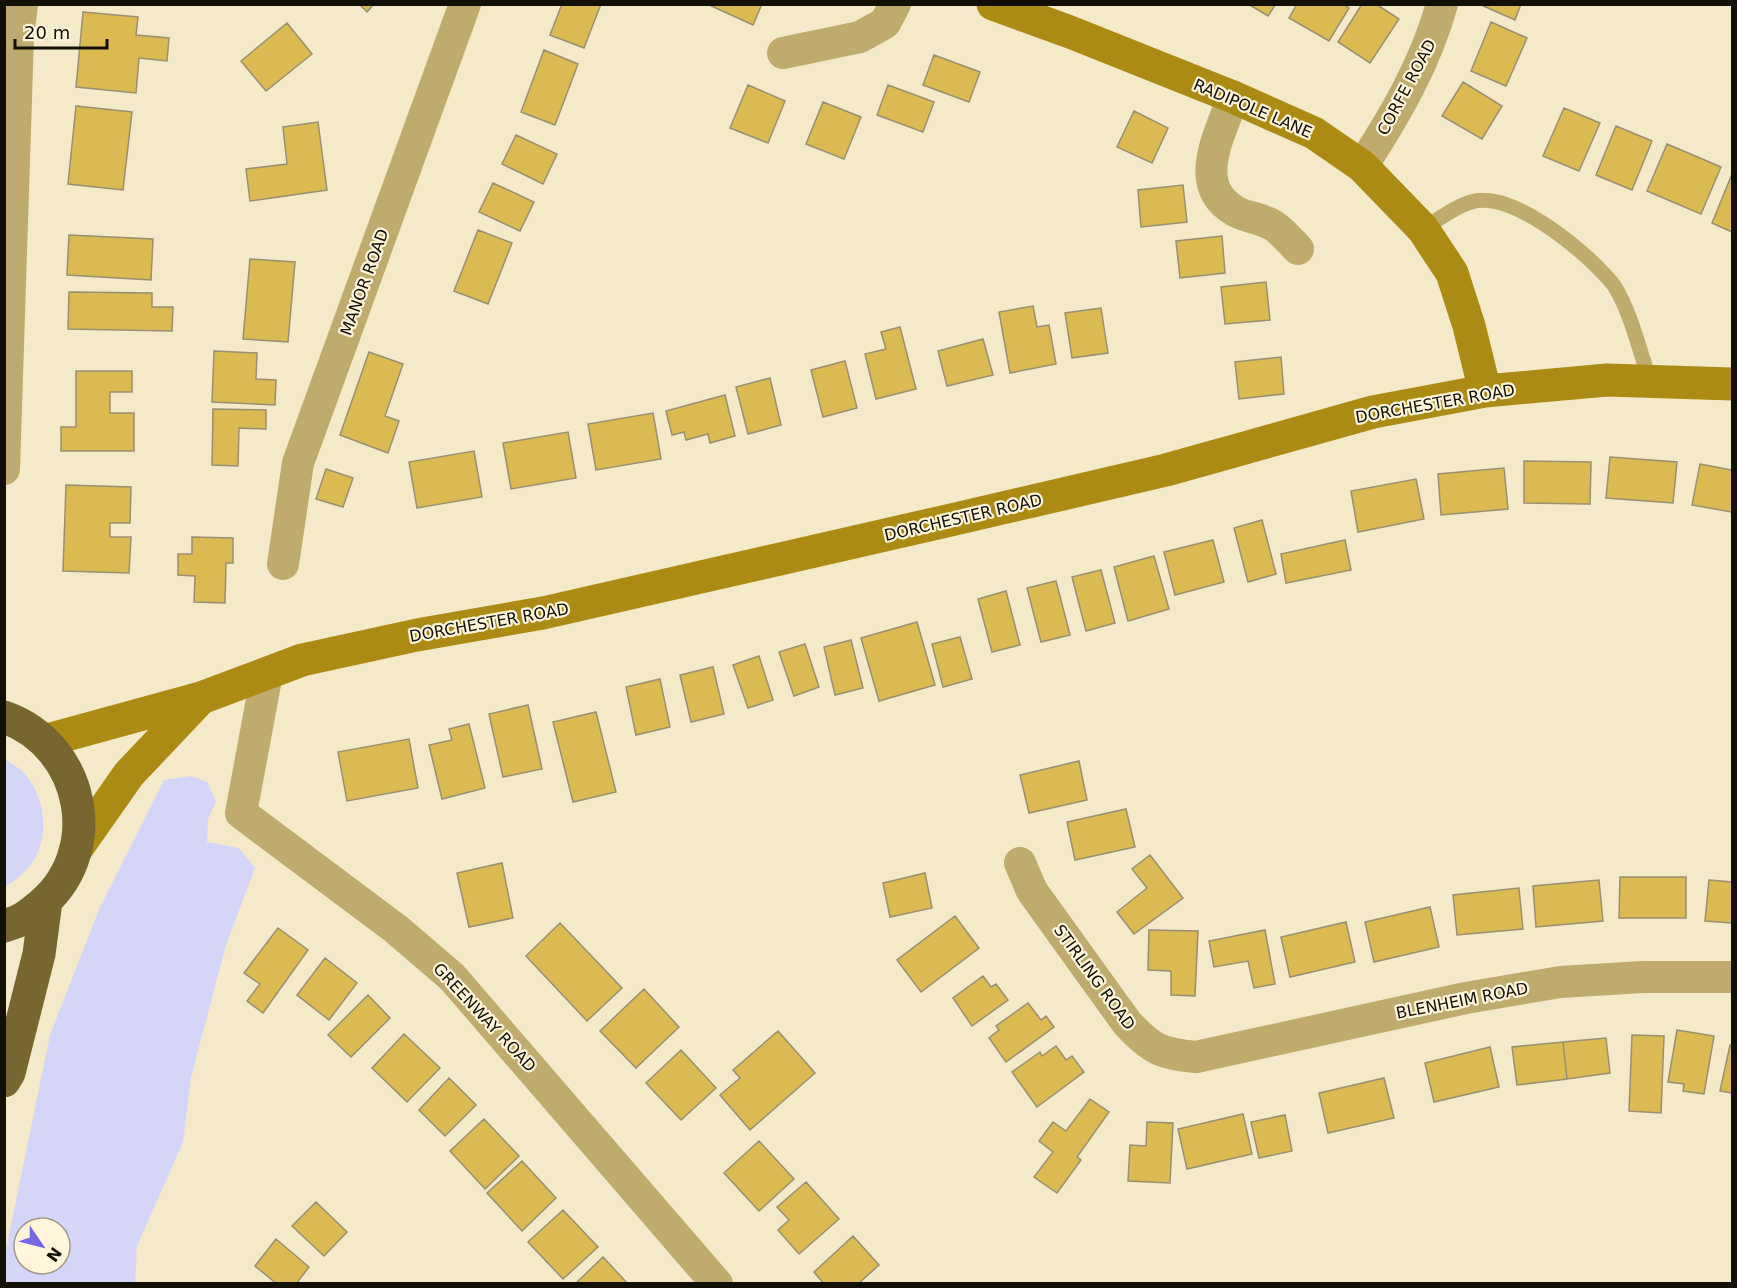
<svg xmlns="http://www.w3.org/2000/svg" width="1737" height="1288" font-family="'DejaVu Sans',sans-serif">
<rect width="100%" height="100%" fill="#f4e9c9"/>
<path fill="#d5d5fa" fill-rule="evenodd" d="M5,759C9,762 15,766 20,769C45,791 51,836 32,863C24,873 15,881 5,887Z
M191,776L207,782L216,801L208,819L207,842L239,848L255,868L226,945L191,1077L183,1142L137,1246L135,1283H5V1254L50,1035L100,907L164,780ZM24,1228H60V1264H24Z"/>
<path fill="#dbba52" stroke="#998f71" stroke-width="1.5" d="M359,4H374L367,12Z
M562,4H601L584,48L550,35Z
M707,4H762L753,25Z
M1248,4H1276L1268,16Z
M1297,4H1343L1349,8L1329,41L1289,18Z
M1362,4H1376L1399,19L1370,63L1338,42Z
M1479,4H1521L1515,20Z
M83,12L138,17L136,35L169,38L167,61L139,58L136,93L76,87Z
M1491,22L1527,38L1506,86L1471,71Z
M287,23L312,54L266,91L241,61Z
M544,50L578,64L555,125L521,112Z
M934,55L980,72L969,102L923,85Z
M1463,82L1502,106L1482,139L1442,116Z
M748,85L785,101L768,143L730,128Z
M888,85L934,102L923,132L877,115Z
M823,102L861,117L844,159L806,144Z
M76,106L132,112L123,190L68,184Z
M1564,108L1600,123L1579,171L1543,156Z
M1134,111L1168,128L1152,163L1117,147Z
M318,122L327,190L250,201L246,169L287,164L283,127Z
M1616,126L1652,141L1632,190L1596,175Z
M516,135L557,154L543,184L502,164Z
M1667,144L1721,167L1701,214L1647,191Z
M1732,174V232L1712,223Z
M493,183L534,202L520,231L479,212Z
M1183,185L1187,222L1141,227L1138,190Z
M478,230L512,243L488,304L454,291Z
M69,235L153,239L151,280L67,275Z
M1222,236L1225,273L1180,278L1176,241Z
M250,259L295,262L288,342L243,339Z
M1266,282L1270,320L1225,324L1221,287Z
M69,292L152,293V307H173L172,331L68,329Z
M1033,306L1037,327L1049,325L1056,364L1010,373L999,312Z
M1101,308L1108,353L1072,358L1065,313Z
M900,327L916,389L876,399L865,354L886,349L881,332Z
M983,339L993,375L947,386L938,351Z
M214,351L257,353L256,379L276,380L275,405L212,402Z
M369,352L403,364L385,416L399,421L388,453L340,435Z
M1281,357L1284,394L1239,399L1235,362Z
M845,361L857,408L823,417L811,370Z
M76,371H132V392H110V413H134V451H61V427H76Z
M770,378L781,425L748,434L736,387Z
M725,395L735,436L710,443L708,434L686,440L684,432L672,435L666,411Z
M213,409L266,410V429L239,428L238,466L212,465Z
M653,413L661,459L596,470L588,424Z
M568,432L576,478L511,489L503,443Z
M474,451L482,497L417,508L409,462Z
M1610,457L1677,462L1673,503L1606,498Z
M1524,461L1591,462L1590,504L1524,503Z
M1700,464L1732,470V512L1692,505Z
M1504,468L1508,509L1441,515L1438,474Z
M326,469L353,478L343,507L316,499Z
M1416,479L1424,519L1358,532L1351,491Z
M66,485L131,487L130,523H110V537H131L129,573L63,571Z
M1262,520L1276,574L1248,582L1234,528Z
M192,537L233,538V563H226L225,603L194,602L195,576L178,575V554H192Z
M1213,540L1224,582L1175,595L1164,552Z
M1345,540L1351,570L1286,583L1281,554Z
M1154,556L1169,609L1128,621L1114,567Z
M1101,570L1115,623L1086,631L1072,577Z
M1056,581L1070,635L1041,642L1027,588Z
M1006,591L1020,645L992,652L978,599Z
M917,622L935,685L879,701L861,638Z
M960,637L972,679L943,687L932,644Z
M851,640L863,688L835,695L824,647Z
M805,644L819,687L794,696L779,652Z
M759,656L773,700L748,708L733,665Z
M713,667L724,714L691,722L680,675Z
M660,679L670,727L636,735L626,687Z
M528,705L542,769L503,777L489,714Z
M596,712L616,792L573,802L553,722Z
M469,724L485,788L442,799L429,745L452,740L449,729Z
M409,739L418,788L347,801L338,752Z
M1079,761L1087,800L1029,813L1020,775Z
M1126,809L1135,847L1075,860L1067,822Z
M1150,855L1183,898L1134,934L1117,912L1147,888L1132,869Z
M502,863L513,918L469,927L457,873Z
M925,873L932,908L890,917L883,883Z
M1620,877H1686V918H1619Z
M1599,880L1603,921L1536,927L1533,886Z
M1709,880L1732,882V923L1705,921Z
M1519,888L1523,929L1457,935L1453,895Z
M1430,907L1439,947L1374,962L1365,922Z
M955,916L979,948L921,992L897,960Z
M1346,922L1355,962L1290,977L1281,937Z
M560,923L622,988L587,1021L526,956Z
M278,928L308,950L263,1013L247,1001L260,984L244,973Z
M1149,930L1198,931L1195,996L1171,995V971L1148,970Z
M1265,930L1275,984L1254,988L1248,961L1214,967L1209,941Z
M325,958L357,983L329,1020L297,995Z
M983,976L991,987L996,984L1008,1000L972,1026L953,998Z
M644,989L679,1027L636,1068L600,1031Z
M368,995L390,1018L351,1057L328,1035Z
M1028,1003L1041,1020L1046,1016L1054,1027L1006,1062L989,1038L999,1030L996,1026Z
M1677,1030L1714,1036L1704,1094L1683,1091L1684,1084L1668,1082Z
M778,1031L815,1073L750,1130L720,1095L740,1078L733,1070Z
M404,1034L440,1068L407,1102L372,1068Z
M1632,1035L1664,1036L1661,1113L1629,1111Z
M1606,1038L1610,1073L1567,1079L1563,1042Z
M1563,1042L1567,1079L1517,1085L1512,1047Z
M1730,1045L1732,1046V1093L1720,1091Z
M1056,1046L1066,1060L1072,1056L1084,1072L1037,1107L1012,1072L1040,1052L1042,1056Z
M1490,1047L1499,1087L1434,1102L1425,1063Z
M681,1050L716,1088L681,1120L646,1083Z
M449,1078L476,1105L445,1136L419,1110Z
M1384,1078L1394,1118L1328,1133L1319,1093Z
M1090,1099L1109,1112L1077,1157L1081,1160L1057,1193L1034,1177L1053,1152L1039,1141L1053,1122L1066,1131Z
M1243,1114L1252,1154L1187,1169L1178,1129Z
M1285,1115L1292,1151L1259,1158L1251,1122Z
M484,1119L519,1156L485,1189L450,1151Z
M1147,1122L1173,1123L1170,1183L1128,1181L1130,1145L1146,1146Z
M759,1141L794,1179L759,1211L724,1173Z
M522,1161L556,1198L522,1231L487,1193Z
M806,1182L839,1219L799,1254L778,1230L789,1220L777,1207Z
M316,1202L347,1232L324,1256L292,1226Z
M563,1210L598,1247L563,1279L528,1242Z
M853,1236L879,1265L858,1284H824L814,1272Z
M276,1239L309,1267L296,1284H277L255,1266Z
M603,1257L628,1284H575Z"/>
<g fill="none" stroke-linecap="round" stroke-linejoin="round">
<path stroke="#bfab6d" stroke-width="15" d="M1423,229C1438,220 1454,207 1471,202C1510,190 1578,246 1603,273C1607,277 1612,282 1615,287C1631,313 1640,352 1650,381"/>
<path stroke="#bfab6d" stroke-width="32" d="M783,53L860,37L885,23L895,4
M1233,97C1221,133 1190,185 1235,211C1247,218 1262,218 1274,226C1283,232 1290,241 1298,249
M1362,166C1395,116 1426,62 1442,4
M4,469L18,37L22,4
M283,564L298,463L465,4
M267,673L241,813L396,929L452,977L717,1284
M1020,863L1032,891L1127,1023C1151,1049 1161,1054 1196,1057L1466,998L1560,982L1643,977H1732"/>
<path stroke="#ab8b13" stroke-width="33" d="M993,4L1070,32L1233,97L1314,133L1362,166L1423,229L1452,273L1469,326L1485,391
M44,741L201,698L302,660L417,635L543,613L951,520L1166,470L1373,412L1485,391L1607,380L1732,384
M75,851L129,774L201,698"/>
<path stroke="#776630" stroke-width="33" d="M4,717C86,746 106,855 37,908C32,912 27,916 22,919C17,922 10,924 4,926
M4,1081L9,1073L39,954L46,901"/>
</g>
<g text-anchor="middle" stroke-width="4.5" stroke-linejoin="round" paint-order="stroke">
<g font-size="16" fill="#120f05" stroke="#fff6dc">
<text transform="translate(1406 87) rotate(-62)" y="6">CORFE ROAD</text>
<text transform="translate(1253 108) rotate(23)" y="6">RADIPOLE LANE</text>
<text transform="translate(364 282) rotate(-70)" y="6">MANOR ROAD</text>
<text transform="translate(1435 403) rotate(-10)" y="6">DORCHESTER ROAD</text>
<text transform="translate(963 517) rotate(-13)" y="6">DORCHESTER ROAD</text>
<text transform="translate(489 622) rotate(-10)" y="6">DORCHESTER ROAD</text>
<text transform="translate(1095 977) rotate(54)" y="6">STIRLING ROAD</text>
<text transform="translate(1462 1000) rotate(-11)" y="6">BLENHEIM ROAD</text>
<text transform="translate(485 1017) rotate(47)" y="6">GREENWAY ROAD</text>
</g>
</g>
<rect width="1737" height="1288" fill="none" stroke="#120f05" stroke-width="12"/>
<g transform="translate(42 1246) rotate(125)"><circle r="28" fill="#fff6dc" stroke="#a09a86" stroke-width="1.5"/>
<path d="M0-4.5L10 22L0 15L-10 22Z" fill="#7668e3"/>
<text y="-9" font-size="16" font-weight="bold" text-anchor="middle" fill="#120f05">N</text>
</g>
<path d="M15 39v9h92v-9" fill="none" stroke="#120f05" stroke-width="3"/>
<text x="24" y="39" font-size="18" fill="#120f05" stroke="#fff6dc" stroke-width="4.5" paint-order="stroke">20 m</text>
</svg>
